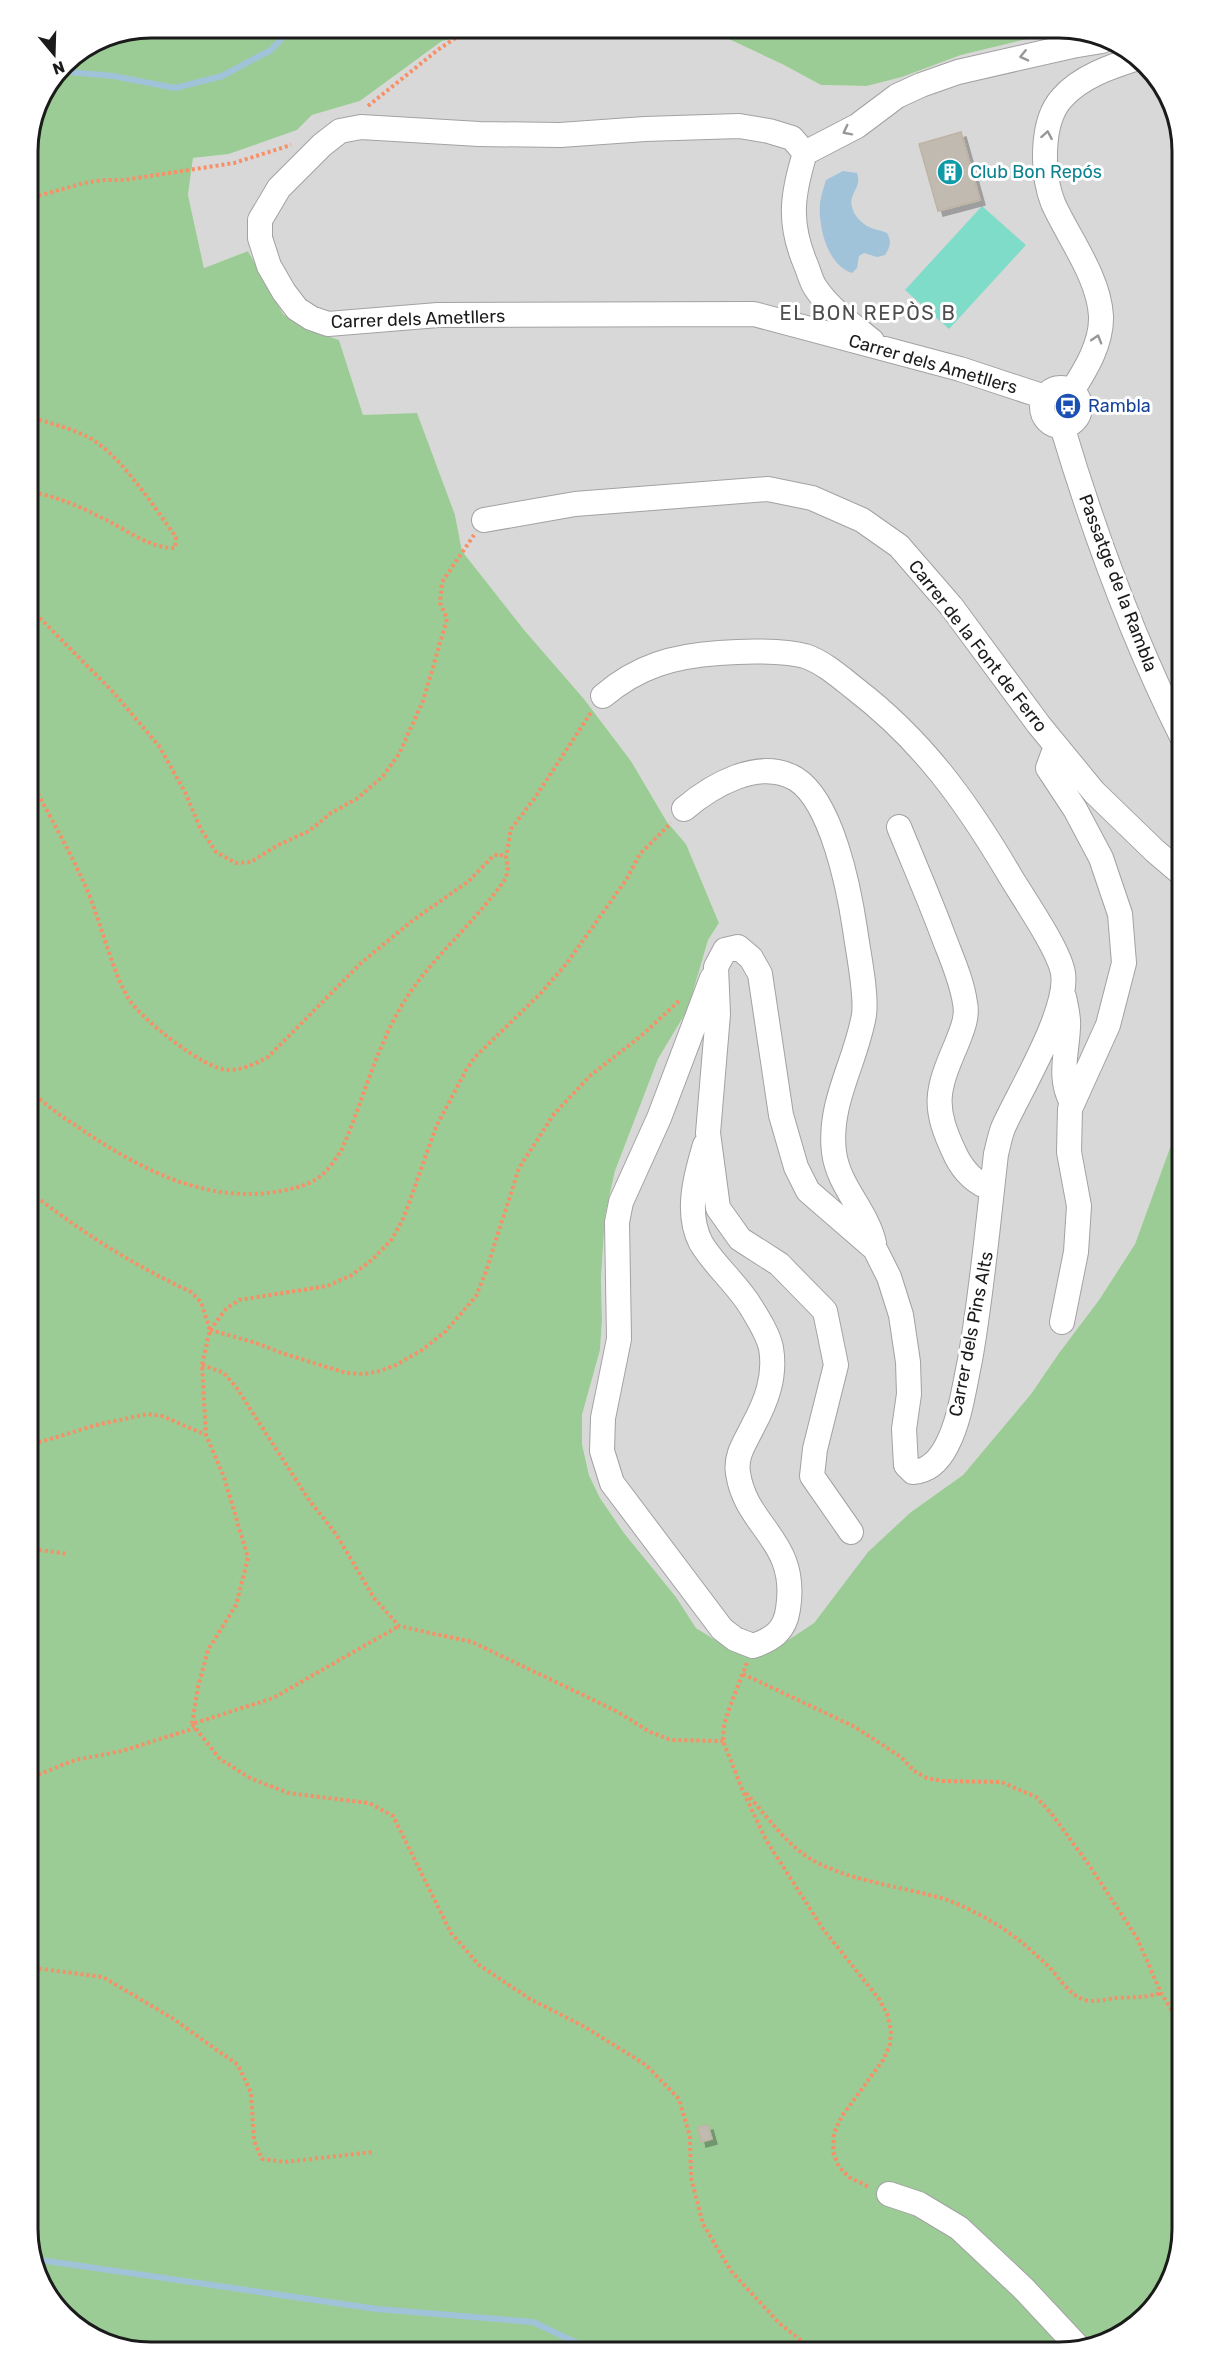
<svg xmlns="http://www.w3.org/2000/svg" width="1209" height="2380" font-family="Rubik,sans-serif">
<defs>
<filter id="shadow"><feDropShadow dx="5" dy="5" stdDeviation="0" flood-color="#0004"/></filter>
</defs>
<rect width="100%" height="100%" fill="#edebe1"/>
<path fill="#d9d8d8" d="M151,27H208L198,33L102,37Z
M513,27H703L782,64L821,85L867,86L902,77L961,55L1044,35L1076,31L1133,52L1173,104L1182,151V1115L1135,1244L1099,1300L1059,1353L1031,1394L963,1475L911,1512L836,1594L814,1623L782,1644L725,1646L696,1628L676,1597L624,1533L600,1498L589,1475L582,1444V1415L600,1350L602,1321L601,1279L605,1214L615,1171L658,1059L688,1009L708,940L719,923L686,844L667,822L631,761L584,699L525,631L462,551L455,515L363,415L339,340L306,329L283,314L248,251L204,268L188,195L193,158L229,154L297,130L312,115L360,101L442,41Z"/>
<path fill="#9ccc96" d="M208,27H513L442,41L360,101L312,115L297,130L229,154L193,158L188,195L204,268L248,251L283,314L306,329L339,340L363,415L417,413L455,515L462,551L525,631L584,699L631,761L667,822L686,844L719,923L708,940L688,1009L658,1059L615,1171L605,1215L601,1279L602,1321L600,1350L582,1415V1444L589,1475L600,1498L624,1533L676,1597L696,1628L725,1646L782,1644L814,1623L868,1552L911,1512L963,1475L1031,1394L1059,1353L1099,1300L1135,1244L1182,1115V2229L1161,2298L1105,2344L1058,2353H143L82,2332L36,2276L27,2229V143L37,103L64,63L102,37L198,33Z
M703,27H1067L1076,31L1044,35L961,55L902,77L867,86L821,85L782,64Z"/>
<path fill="#7fdcc8" d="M982,206L1026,245L949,329L905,290Z"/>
<path fill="#a1c3da" d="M843,171L857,173C860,183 857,186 853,195C847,207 858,222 869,227C875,230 881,230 887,233C892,242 890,247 885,255L877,257L864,253L859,256L857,268L852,273C827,265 818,226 820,203C821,195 824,187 826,180Z"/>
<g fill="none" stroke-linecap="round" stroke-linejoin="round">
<path stroke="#a1c3da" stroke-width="6" d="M58,71L113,76L175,88L222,76L271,50L293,27
M33,2259L377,2309L533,2322L598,2353"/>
</g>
<path fill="#c1bab0" stroke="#beb4a3" stroke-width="1.5" filter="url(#shadow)" d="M961,132L980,200L938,211L919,144Z
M708,2125L712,2139L701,2142L698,2127Z"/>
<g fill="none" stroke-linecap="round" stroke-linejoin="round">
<defs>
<path id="minor" d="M805,153L792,138L769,131L739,126L645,129L560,135L479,134L361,127L340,131L322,145L279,188L260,220V238L269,266L284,292L297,309L311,318L328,324L438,315L754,314L960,369L1045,397
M805,153L857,126L897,96L921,85L958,72L1072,46L1102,41
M805,153C792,195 788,223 806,265C809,272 811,281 815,287C829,309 853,325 872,341
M1042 407a19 19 0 1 1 38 0a19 19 0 1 1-38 0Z
M1072,391C1086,369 1102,343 1101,316C1099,277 1068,237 1053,203C1042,175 1040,122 1062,98C1080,77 1112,66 1138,58
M1062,426C1094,533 1132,637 1182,737
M484,520L575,504L768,489L812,498L862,520L899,546L951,606L1039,725L1094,792L1155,851L1182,874
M603,696C638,666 674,656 719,653C742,651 783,650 805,656C823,662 839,676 854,688C922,740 966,801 1009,874C1023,898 1059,949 1063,973C1069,1011 1019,1092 1003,1128C1000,1136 998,1146 996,1154C988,1223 982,1292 970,1360C964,1388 960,1420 947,1445C940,1459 929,1471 913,1472L906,1465L904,1429L909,1394L908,1362L901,1315L889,1277L875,1249L808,1191L796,1167L781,1115L760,974L751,958L738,947L725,950L716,967L718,1014L708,1133L718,1208L740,1239L779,1264L825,1311L836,1365L815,1449L812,1476L851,1532
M1056,746L1048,768L1075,809L1101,858L1120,914L1124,963L1108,1025L1070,1109L1069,1152L1079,1206L1076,1252L1062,1322
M684,809C711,786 759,757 796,779C832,802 849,889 855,929C858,952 867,993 864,1015C856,1062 828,1103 834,1152C838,1186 867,1211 874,1243
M899,827C914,864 930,900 944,938C952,959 962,981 965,1003C968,1017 962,1030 957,1043C936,1092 932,1106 956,1156C963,1170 976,1185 992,1188
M1064,997C1066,1007 1069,1017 1068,1027C1067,1054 1058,1078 1072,1103
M705,1145C696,1175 685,1213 701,1243C714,1265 738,1285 751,1307C759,1320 768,1334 771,1348C776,1377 766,1402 753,1426C746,1441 735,1455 738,1473C746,1528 799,1540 788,1609C785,1631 773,1639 753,1646L735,1639L722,1629L612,1483L602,1451L603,1418L619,1339L617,1222L621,1202L659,1118L712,978
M889,2194L919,2204L959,2228L1023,2288L1080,2349"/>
</defs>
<use href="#minor" stroke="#a2a2a2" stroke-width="26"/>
<path stroke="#f78f67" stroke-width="4" stroke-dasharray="3 3" stroke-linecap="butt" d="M368,106L439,49L472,27
M27,199L84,183L104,180H124L234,163L291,145
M27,491C58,496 83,508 110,522C129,532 153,549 175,548L176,537C154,507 118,450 84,435C66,427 46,422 27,416
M27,605L114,693L159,746L186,794L200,828L216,852L236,863L251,862L278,845L309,831L331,813L358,798L383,776L399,754L423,701L447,619L440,603L442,582L474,535
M27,772C46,811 70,850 87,890C102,924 111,971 130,1001C143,1020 206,1071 229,1070C244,1070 256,1063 268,1057L361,963L412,921L469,881L493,856L499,854L506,857
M27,1086C42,1103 62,1117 81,1129C139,1169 208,1205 281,1191C293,1189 304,1186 315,1180C327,1173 335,1160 342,1149C364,1098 378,1040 409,994C438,952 477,920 506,878L508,868L506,857L511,829L534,799L592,711
M27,1189C74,1228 135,1266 191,1292L201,1302L210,1330L202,1365L206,1435L224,1477L248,1558L236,1605L208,1650L198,1687L192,1724L273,1698L399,1626
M210,1330L226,1309L239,1300L327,1286L352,1275L373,1259L392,1239L403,1219L436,1127L466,1070L475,1057L540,994L567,963L626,880L640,854L671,823
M210,1330L253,1342L285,1354L346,1373L364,1374L380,1371L396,1365L422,1350L446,1331L476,1296L485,1274L519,1168L554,1114L591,1075L641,1036L680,1000
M202,1365L224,1373L236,1387L309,1500L336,1534L374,1598L399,1626L472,1642L583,1695L616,1711L650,1732L671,1740L723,1741
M27,1446L100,1424L148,1414L162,1416L206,1435
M27,1548L68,1554
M747,1663L730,1706L724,1725L723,1741L742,1789L766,1840L823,1929L879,1999L887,2014L891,2030L890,2045L883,2060L842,2116L834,2133L833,2152L839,2167L849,2177L869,2187
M743,1674L855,1727L901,1757L914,1771L927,1778L942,1781L1001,1782L1036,1797L1051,1813L1089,1865L1137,1938L1161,1993L1182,2027
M192,1724L220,1759L250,1778L288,1793L369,1803L393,1816L451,1933L479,1965L530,1999L585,2027L646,2065L679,2099L690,2137L691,2178L703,2224L731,2271L779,2323L817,2353
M27,1779L75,1760L122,1751L195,1728
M746,1793C767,1816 787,1846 814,1861C854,1882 899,1886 941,1898C961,1904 981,1915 999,1926C1015,1936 1031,1950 1045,1963C1058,1975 1068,1995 1085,2000C1095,2003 1106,1999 1116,1998C1132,1997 1146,1998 1161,1993
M27,1967L103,1977L172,2018L238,2065L251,2093L254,2141L262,2159L285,2162L373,2152"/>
<use href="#minor" stroke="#fff" stroke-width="24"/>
</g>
<defs><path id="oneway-chevron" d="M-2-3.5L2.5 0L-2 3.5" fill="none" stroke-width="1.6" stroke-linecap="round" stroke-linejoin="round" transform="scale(1.5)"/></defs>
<g stroke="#989898">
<use href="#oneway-chevron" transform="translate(1024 56) rotate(167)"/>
<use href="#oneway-chevron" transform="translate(847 131) rotate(153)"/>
<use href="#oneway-chevron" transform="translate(1047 135) rotate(-80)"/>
<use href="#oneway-chevron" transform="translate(1097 339) rotate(-73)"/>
</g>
<defs>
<symbol id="building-disc" viewBox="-11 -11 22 22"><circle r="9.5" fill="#0f9aa8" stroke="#fff"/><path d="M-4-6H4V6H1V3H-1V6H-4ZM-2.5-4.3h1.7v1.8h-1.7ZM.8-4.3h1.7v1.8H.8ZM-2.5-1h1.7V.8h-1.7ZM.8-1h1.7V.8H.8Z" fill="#fff"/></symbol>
<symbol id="bus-disc" viewBox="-11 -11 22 22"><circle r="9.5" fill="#1a4fb4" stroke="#fff"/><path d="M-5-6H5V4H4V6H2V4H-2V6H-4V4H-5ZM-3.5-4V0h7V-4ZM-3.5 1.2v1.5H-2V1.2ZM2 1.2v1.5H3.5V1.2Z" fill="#fff"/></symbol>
</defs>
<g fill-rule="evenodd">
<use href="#building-disc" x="935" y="157" width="30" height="30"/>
<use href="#bus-disc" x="1053" y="391" width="30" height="30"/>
</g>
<g text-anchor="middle" stroke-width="6" stroke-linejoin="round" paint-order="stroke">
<g font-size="18" fill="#0d838f" stroke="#fff" text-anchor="start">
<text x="970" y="178">Club Bon Repós</text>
</g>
<g font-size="18" fill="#1b1b1b" stroke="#fff">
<text transform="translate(418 319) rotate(-2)" y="6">Carrer dels Ametllers</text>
<text transform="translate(933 364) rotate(16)" y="6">Carrer dels Ametllers</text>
<text transform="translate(1118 583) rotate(69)" y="6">Passatge de la Rambla</text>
<text transform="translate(978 646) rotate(52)" y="6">Carrer de la Font de Ferro</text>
<text transform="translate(971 1334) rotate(-79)" y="6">Carrer dels Pins Alts</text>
</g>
<g font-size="18" fill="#164399" stroke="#fff" text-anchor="start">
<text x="1088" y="412">Rambla</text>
</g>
<g font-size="20" letter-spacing="1.5" fill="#4e4e4e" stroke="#fff">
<text x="868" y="320">EL BON REPÒS B</text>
</g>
</g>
<path d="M0 0H1209V2380H0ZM151 38H1059A113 113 0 0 1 1172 151V2229A113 113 0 0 1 1059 2342H151A113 113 0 0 1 38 2229V151A113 113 0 0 1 151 38Z" fill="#fff" fill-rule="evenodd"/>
<path fill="none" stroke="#1b1b1b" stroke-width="3" d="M151 38H1059A113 113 0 0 1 1172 151V2229A113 113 0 0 1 1059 2342H151A113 113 0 0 1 38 2229V151A113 113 0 0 1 151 38Z"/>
<g transform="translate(54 54) rotate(161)" stroke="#ffffff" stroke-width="4.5" paint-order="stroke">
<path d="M0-4.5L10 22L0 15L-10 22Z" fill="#1b1b1b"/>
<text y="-9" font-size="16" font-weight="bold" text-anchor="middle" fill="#1b1b1b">N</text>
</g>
</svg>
